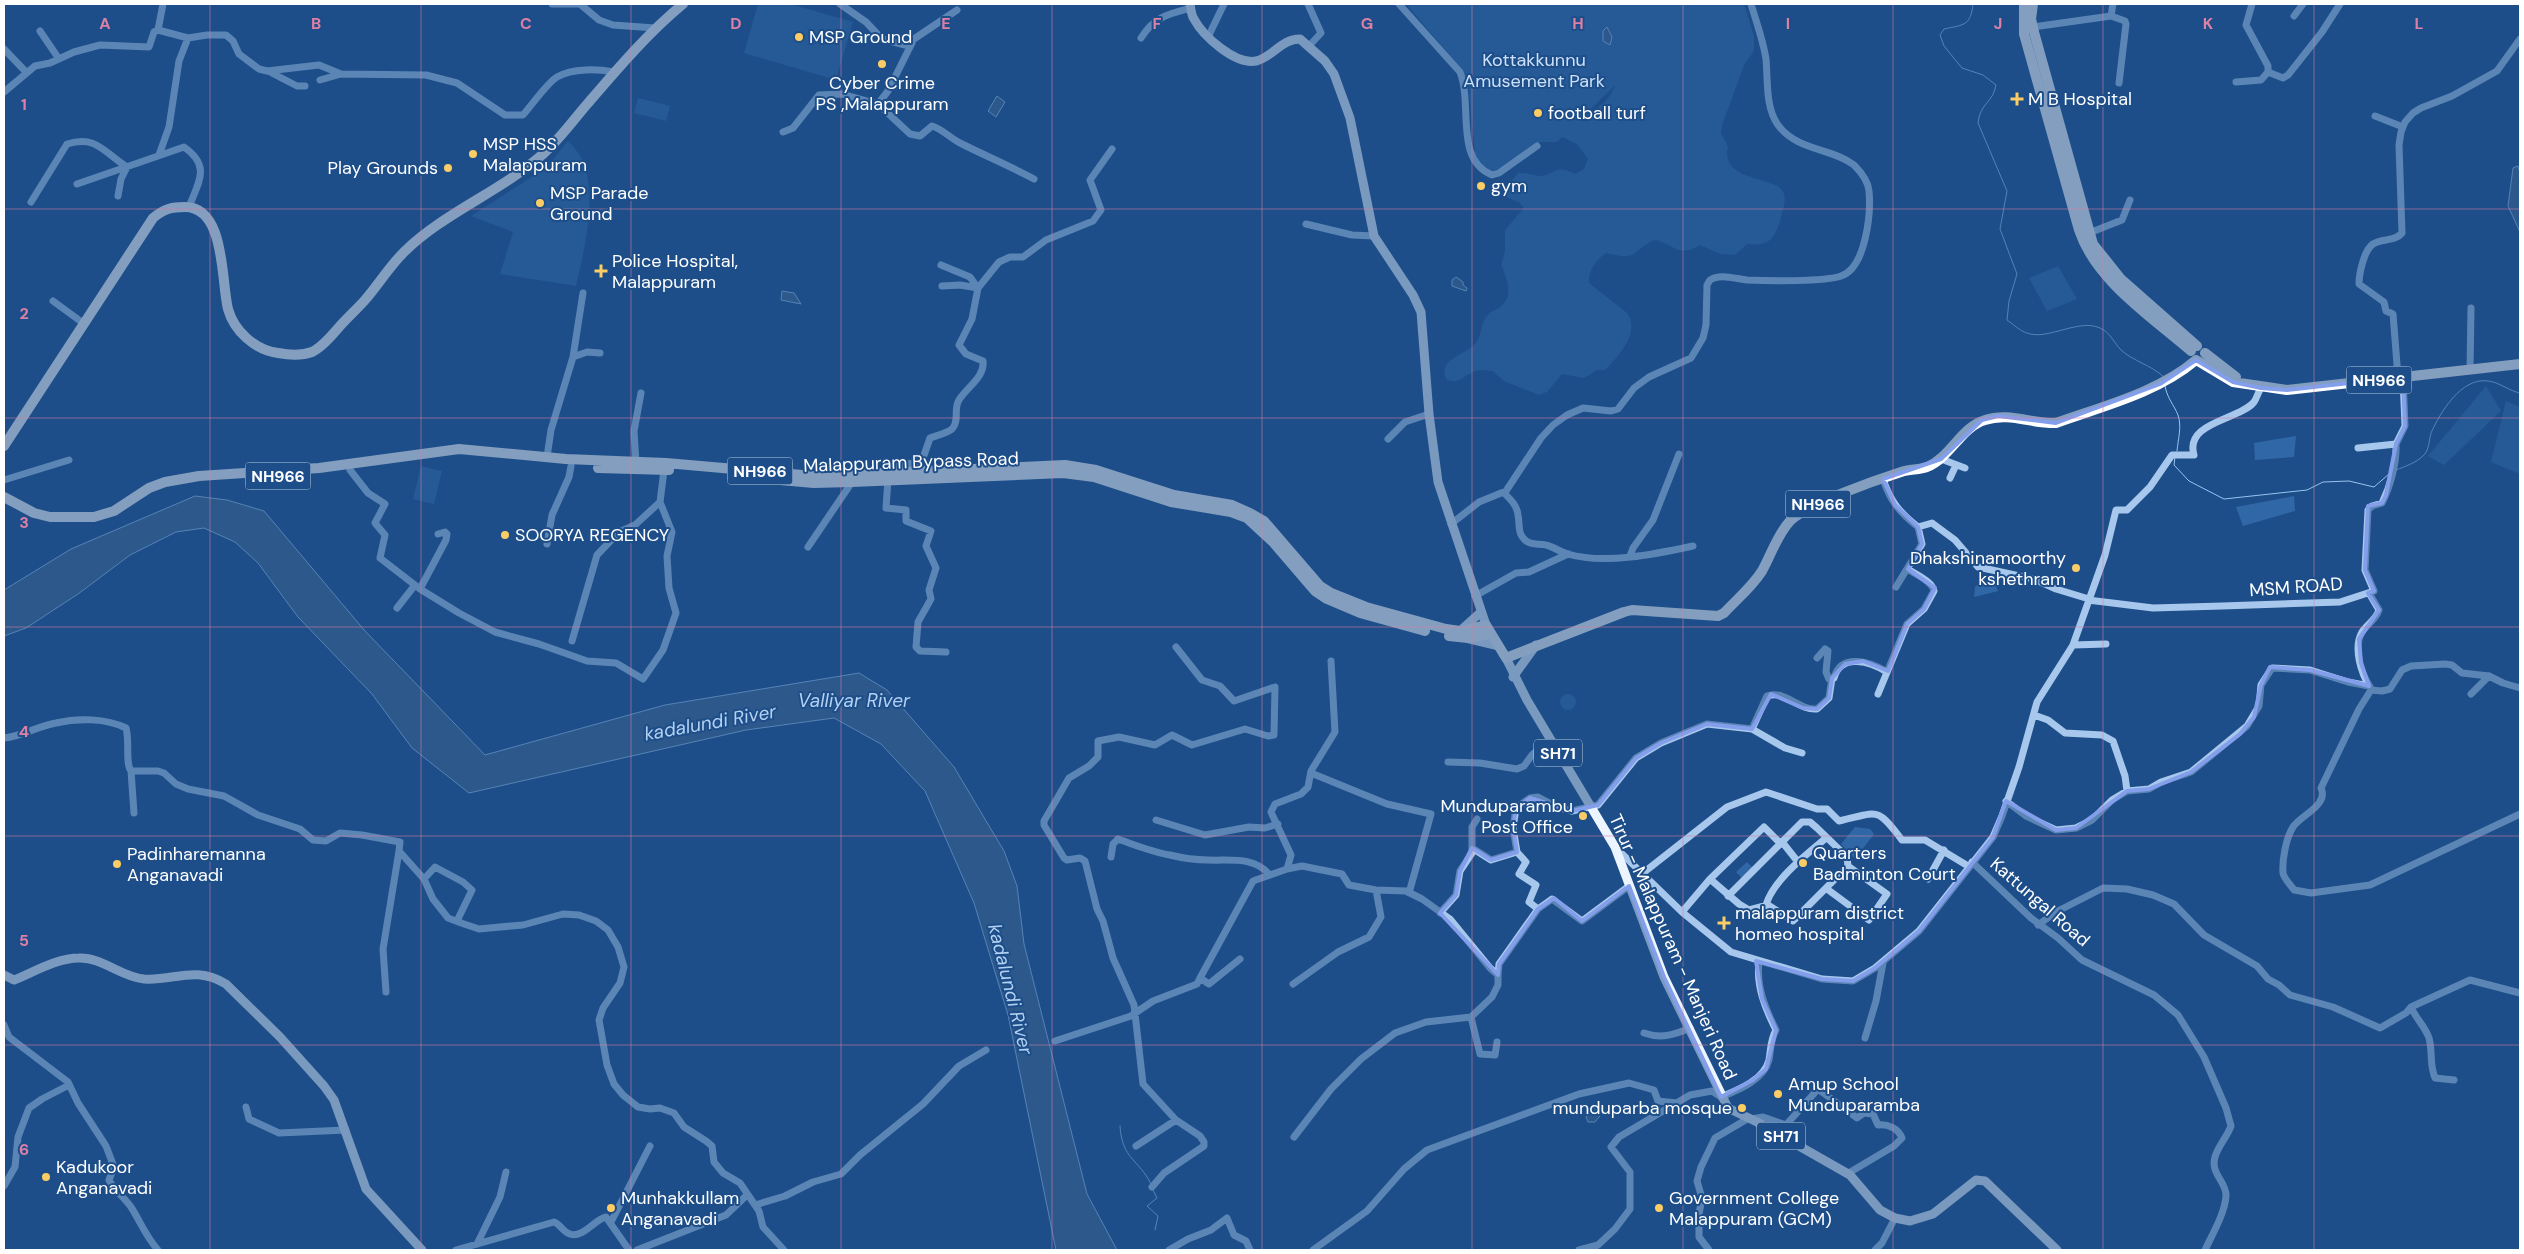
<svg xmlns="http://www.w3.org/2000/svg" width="2524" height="1254" font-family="'DM Sans',sans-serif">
<rect width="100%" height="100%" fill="#1d4e89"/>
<path fill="#3068a7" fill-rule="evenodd" d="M758,4H790L853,22L836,80L744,53Z
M1406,4H1744L1754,36V51L1745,63L1722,125L1721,133L1728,147C1720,181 1771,176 1782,190C1787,197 1784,206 1782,213C1780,222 1778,230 1772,238C1766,245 1756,245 1747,244L1735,255L1720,254L1700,245C1677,259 1674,243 1654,240C1630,252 1638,261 1606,253C1596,260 1588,271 1589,283L1627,313C1641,332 1618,357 1605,370H1597L1584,378L1562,374L1547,392L1539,395L1504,381L1493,371C1487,371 1478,369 1473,372C1462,377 1459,384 1447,380C1436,360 1463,356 1474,345C1483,337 1480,321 1489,314C1491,311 1496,310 1499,308C1515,296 1507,279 1501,265L1505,251V230L1524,208L1519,202L1506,197L1504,190L1518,173C1526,173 1532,175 1539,176C1555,176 1554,163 1575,174L1584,169L1588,159L1577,144L1562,137L1557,142H1541L1529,147L1502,168L1492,171L1482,166L1475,155L1468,81L1460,67ZM1615,85C1612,96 1600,109 1589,111Z
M638,98L670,106L666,121L634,113Z
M568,141C573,146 579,153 582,159C598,199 585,245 576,286L500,274L513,232L471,216L546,168Z
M2058,266L2077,299L2047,311L2029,278Z
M2486,386L2501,411L2444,465L2428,456Z
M2506,401L2520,407V474L2491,462Z
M2296,436L2294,457L2255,460L2254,443Z
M421,466L442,471L434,504L413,499Z
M2294,496L2295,511L2243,526L2236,507Z
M1984,580L1988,583L1994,581L1998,591L1974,597L1975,587Z
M1560 702a8 8 0 1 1 16 0a8 8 0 1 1-16 0Z
M1855,827L1870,829L1874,834L1855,859L1841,844Z
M1747,862L1754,869L1743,879L1736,872Z"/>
<path fill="#40648e" stroke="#9ac3ee" d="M1607,27L1612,37L1610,45L1603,41V31Z
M997,96L1005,102L996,117L988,111Z
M2518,166L2520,173V232L2508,206L2513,168Z
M1456,277L1463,282V285L1467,288L1466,291L1452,286V280Z
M782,291L794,293L801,304L781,300Z
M195,496L227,500L264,511L365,631L485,755L665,705L859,673L887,690L954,767L1004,851L1017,886L1024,944L1087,1194L1117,1250H1056L1008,1015L974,903L925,791L881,744L834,718L746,730L469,793L412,748L372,694L298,617L258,563L235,542L204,528L176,532L130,555L78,594L26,628L4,636V590L71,549Z
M1599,1108L1600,1116L1595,1122H1588L1586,1117L1592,1109Z"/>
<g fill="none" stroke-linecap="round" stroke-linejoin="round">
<path stroke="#9ac3ee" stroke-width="1" d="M1973,4C1971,26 1963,25 1944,29L1940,35L1944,46L1962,68L1983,75L1996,85C1993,103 1980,103 1978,123L2007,191L2000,229L2017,274L2009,301L2007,320C2013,324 2020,331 2027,333C2047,341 2079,318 2100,328C2110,332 2114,343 2121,350C2133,361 2151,365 2164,377
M2165,386C2167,398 2174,405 2178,415C2182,427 2178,439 2177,451
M2175,457L2174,465L2189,481L2224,499L2307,490L2323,482L2349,481L2374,487L2389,474
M2396,470C2406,466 2416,463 2424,455C2429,450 2429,440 2431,433C2440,413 2461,377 2488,381C2499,382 2509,391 2520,393
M1120,1126C1122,1160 1139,1159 1151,1184
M1153,1190L1157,1198L1147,1206L1158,1216L1155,1230"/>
<path stroke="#a7c8ec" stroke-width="7" d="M552,4H580L599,20L613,25L655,28
M840,4L866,22L882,39L905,45L957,10
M1308,4L1321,33L1309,46
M1399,4L1460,72C1473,105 1454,160 1492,175L1499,173L1537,146
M2252,4L2246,25L2268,66V72
M2111,16L2113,4
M2294,16L2303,4
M2033,27L2111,16L2125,21L2126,24L2119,83
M158,30L163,4
M40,31L59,59
M1209,35L1224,4
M1141,38C1154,17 1168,14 1191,8
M4,49L26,72
M268,71L297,86H305
M320,80L341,74
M2236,82L2261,80L2268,72L2283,78L2288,75L2322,32L2340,4
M4,92L35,66L50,63L74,52L100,45L149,47L154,32L158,30L188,38L207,35H226L233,41L239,54L259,69L267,71L319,65L341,74L426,75L457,83L505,115H523C532,105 547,83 557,77C573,68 597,69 614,72
M878,104L910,134L920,136L932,126C944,130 951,139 962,144C986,156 1010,166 1034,179
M2375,116L2403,127
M783,132L793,128L819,95L842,94L878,104L888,91L912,43
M159,155L169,127L179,61L188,38
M77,184L184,147C211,166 199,181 189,207
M31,202L67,144C97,135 103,152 127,167L121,179L118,196
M1306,224L1352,235L1374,236
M2089,233L2122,220L2130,200
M941,265L970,277L978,288L960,285L942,286
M53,301L83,323
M573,357L583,293
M2470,370L2471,308
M2398,377L2393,314L2386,311L2384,302L2359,284C2359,274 2364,250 2373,244C2382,238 2395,242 2402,233L2399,145L2401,132L2405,122L2413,113L2421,108L2452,96L2497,71L2520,39
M1388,439L1405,422L1429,414
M2358,448L2396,444L2405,426L2403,377
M547,457L551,430L573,357L587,352L600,353
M1941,459L1965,468
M636,463L634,431L641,393
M350,470L368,493L385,504L375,523L385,535L380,558L420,589L459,613L495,632L539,644L587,661L616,663L643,679L663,650L676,613L669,588L667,556L672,532L660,502L664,470
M890,472L895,467L922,461L930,438C937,435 946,434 952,429C960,421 953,409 959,400C967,387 985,377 983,361L966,354L959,345L972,319L978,288L999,262L1010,257H1023L1046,240L1093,221L1101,210L1090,180L1112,149
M1950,478L1956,465
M888,479L886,508L906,510V521L931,531L926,546L936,568L929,590L931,599L918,622L916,647L920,651L946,652
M1883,479C1890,501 1900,513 1918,527
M4,480L69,460
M1504,493C1510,499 1517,505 1518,515C1520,523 1517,533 1525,540C1531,546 1539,543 1546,545C1554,547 1560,552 1568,554C1604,565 1656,554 1693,546
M1451,524L1479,502L1506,491L1541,438L1553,425L1567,415L1583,408L1611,411L1618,409L1634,388L1649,377L1691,358L1703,338L1706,325L1707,285L1710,280C1720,273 1736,279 1747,280C1767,281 1825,282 1841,276C1866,268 1871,213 1869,191C1868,180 1861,172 1854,165C1832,148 1797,151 1778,125C1765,107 1768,79 1766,59C1763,40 1756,21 1751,4
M547,544L552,515L569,477L571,466
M808,547L852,482
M1630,556L1633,548L1653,520L1679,454
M1896,587L1922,544L1918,527L1932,523L1955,540L1978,567L2034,579L2056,589L2089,599
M420,589L446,540L447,534L445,532L438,534
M2369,593L2379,610C2376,620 2367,624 2362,632C2353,648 2361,673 2370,687
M1475,596L1516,573L1529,572L1568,554
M2088,600L2153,608L2222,606L2340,602L2374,591L2365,570L2368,510L2372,506L2382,503C2390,487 2397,463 2396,444
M397,608L415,585
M572,641L597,555L619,532L635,525L660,502
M2073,645L2106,644
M1817,658L1825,649L1828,651L1826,672L1829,679L1834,678C1841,652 1871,662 1887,672
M2520,688L2503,683L2489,676L2462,673L2452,665L2445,664L2411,666L2402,670L2390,689L2382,691L2371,690L2359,709L2321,788C2329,805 2301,815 2293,827C2286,838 2282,860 2283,873C2284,879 2291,885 2294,890L2311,893L2370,885L2520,814
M1878,694L1907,624L1924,609L1934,591C1932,581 1916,575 1908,569
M2471,694L2489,676
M2034,715L2048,720L2065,733L2102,735L2113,741L2125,776L2127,791
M1752,729L1767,696C1784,689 1799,711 1817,709L1829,698L1832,678
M4,738C23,736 38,726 56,723C77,718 106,718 126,728C130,742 125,763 131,771H158L164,773L176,784L188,789L224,796L258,815L300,829L313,840L326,841L340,833L362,835L400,842L399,851L424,879L433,899L448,918L464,924L479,929L500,927L523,925L563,914L579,915L596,921L608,930L618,947L624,967L620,983L603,1008L599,1020L607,1065L614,1084L623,1095L638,1107L650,1109L660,1108L674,1113L684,1127L706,1141L712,1146L714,1162L723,1173L740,1183L759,1211L763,1227L784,1250
M1448,762L1480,763L1517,769L1524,766L1532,755L1550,740
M131,771L134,813
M1311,773L1387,804L1431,814L1409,893
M2006,801L2026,816L2056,830L2076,828L2092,820L2112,800L2127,791L2149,789L2161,782L2191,772L2247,726L2259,706L2261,685L2272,668L2310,670L2348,682L2369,686
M1156,820L1205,835L1249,827L1265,828L1278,824
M1783,843L1798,862
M1472,848L1491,860L1517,852L1513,828L1516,808L1530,798L1538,797L1557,807L1572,811L1598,805L1636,758L1661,743L1707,724L1752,729L1785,748L1802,753
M1617,849L1682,912L1731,952L1822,979L1853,981L1875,968L1919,931L1993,837L2002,816L2019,767L2037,702L2073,645L2105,555L2116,510H2127L2150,487L2172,455H2194C2184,422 2240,420 2254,402C2257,398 2258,392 2261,388
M1517,852L1526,862L1519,874L1536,885L1529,902L1538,909L1552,899L1582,921L1629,886
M1111,857L1113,844L1118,839C1135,845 1152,852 1170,855C1182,858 1196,860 1208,860C1230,861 1253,856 1269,874
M1972,862L2031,918L2058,938L2082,960L2154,995L2178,1015L2204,1057L2226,1108L2231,1126C2227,1137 2218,1146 2215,1157C2210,1174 2227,1182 2226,1196C2225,1213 2212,1235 2205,1250
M1287,869L1302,866L1342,874L1349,885L1376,890L1406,891L1422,899L1450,919L1490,968L1498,975V985L1492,997L1471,1017L1426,1022L1395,1033L1361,1059L1331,1089L1294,1137
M1643,873L1727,807L1766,792L1817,809H1827L1839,821C1879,812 1876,806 1902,840H1925L1968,866
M424,879L435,867L463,882L472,890L457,921
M1710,879L1764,827L1781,844
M1928,879L1944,850
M1728,896L1802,822H1810L1817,828L1847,857L1848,866
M1766,905C1773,880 1807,854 1826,838
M1682,912L1710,879L1739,904L1749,910L1768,905L1793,921L1848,866L1887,894L1869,920L1827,889
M1440,913L1456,895L1460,871L1472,853V827L1477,819
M2038,925L2056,912L2103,888L2127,889L2153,895L2174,904L2204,935L2257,966L2268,979L2279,985L2290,995L2333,1007L2380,1028L2406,1013L2411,1007L2470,980L2520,993
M1498,975L1499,964L1538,909
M1200,978L1253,881L1287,869L1291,855L1271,812L1275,804L1301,794L1308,787L1311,771L1335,732L1331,661
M1293,984L1338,952L1369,937L1381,917L1376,890
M386,992L383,949L399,851
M2411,1007C2416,1019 2425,1026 2429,1038C2433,1053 2429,1063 2435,1078L2454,1080
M1471,1017L1480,1054L1495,1055L1497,1042
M4,1025L9,1037L68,1082L78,1103L106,1146L114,1167L109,1180C114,1190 124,1197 131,1207C140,1221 146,1237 158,1250
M1644,1033C1661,1039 1674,1035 1690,1028
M1865,1038L1876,1001L1883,963
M1055,1041L1131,1016L1153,1001L1197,984L1200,978L1209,984L1240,959
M246,1107L249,1119L279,1133L346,1130
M1751,1119L1763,1117L1786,1125L1818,1089L1857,1118L1864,1113L1873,1114L1878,1125C1888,1124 1898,1128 1902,1138L1894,1146L1847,1174
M1136,1146L1176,1120
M4,1186L15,1167L18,1137L29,1108L42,1099L69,1085
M1152,1187L1164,1173L1204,1146V1142L1200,1136L1176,1120L1143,1084L1134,1005L1113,958L1103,921L1097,909L1085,861L1080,858L1067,860L1064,858L1044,825V821L1069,778L1089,766L1098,757V741L1119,737L1155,745L1172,735L1192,745L1245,729L1268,736L1274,735L1275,687L1234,701L1220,686L1202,680L1176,647
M755,1205L785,1196L813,1182L841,1174L860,1155L923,1104L959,1066L986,1050
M611,1222L650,1146
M477,1244L500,1197L506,1172
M456,1250L554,1222C560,1224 563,1232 570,1234C582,1239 595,1219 606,1217L629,1250
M637,1250L726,1215L747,1195
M1169,1250L1188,1239L1211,1230L1227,1218L1234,1235L1246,1241L1250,1250
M1313,1250L1367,1211L1404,1169L1427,1150L1579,1094L1629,1083L1654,1090L1658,1101L1677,1103
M1579,1250L1598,1245L1615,1229L1630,1209V1172L1611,1147L1619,1137L1690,1095L1712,1091L1721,1097C1738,1090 1764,1080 1769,1060C1771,1049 1770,1041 1776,1030C1765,1008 1756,986 1759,962
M1709,1250L1699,1237V1214L1702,1198L1697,1181L1701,1167L1715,1138L1749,1118
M1875,1250L1882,1243L1895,1218"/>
<path stroke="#ecf4ff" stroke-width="9" d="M1190,4C1191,8 1191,15 1194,19C1203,36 1235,65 1256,61C1273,57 1281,39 1300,39L1325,61L1334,74L1350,118L1374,236L1413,295L1421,312L1429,414L1438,482L1486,625
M1461,630L1481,612
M1469,639L1498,646
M1506,658L1527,700L1615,847L1664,977L1728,1108L1757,1122L1850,1175L1880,1210L1895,1218L1910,1221L1933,1214L1976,1180L1985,1181L2057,1250
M1513,677L1536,645
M4,975L14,980C34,972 57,958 79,958C102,957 121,977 144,979C175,981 195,965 226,984L280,1037L324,1086L334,1100L366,1189L422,1250"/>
<path stroke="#fff" stroke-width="10" d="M2024,4V34L2079,230C2096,281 2152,317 2191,351
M2033,4L2031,19L2034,32L2093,244L2121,279L2197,346
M2205,353L2236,377
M2198,361L2233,382L2287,390L2520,364
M4,446L153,218C164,209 171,207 185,207C226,207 221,282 228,309C234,331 255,350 278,353C289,355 301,356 312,352C323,347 333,334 340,326C348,317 357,309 365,300C378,285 389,267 404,252C445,212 500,192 543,154C560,139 574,119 589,102C619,67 648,33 683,4
M598,468L669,470
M780,480L814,483L852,482L1063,473L1094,477L1171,502L1231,512L1247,518L1273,542L1315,591L1327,599L1360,613L1425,631
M4,497L34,513L50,517H94L114,511L149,488L165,482L199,476L319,468L459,449L566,459L666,463L814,476L1065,465L1096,470L1174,495L1232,505L1250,513L1264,521L1320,586L1331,593L1366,607L1446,629L1460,631L1486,625L1506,658L1624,612L1632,610L1718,616L1724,613C1737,599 1752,587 1762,571C1771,555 1777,535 1790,521C1807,504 1876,480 1901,472C1909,469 1919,470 1927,467C1951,457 1961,427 1985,420C2009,412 2032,424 2056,423C2103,406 2157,393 2196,360
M1449,636L1468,638L1490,634"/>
</g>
<path d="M0 0H2524V1254H0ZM2196,360L2233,382L2261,388L2287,390L2403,377L2405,426L2396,444L2386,495L2382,503L2368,506L2365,570L2374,591L2368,593L2379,610L2359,639L2361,663L2369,686L2310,670L2270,667L2261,685L2254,717L2240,734L2191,772L2149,789L2127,791L2076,828L2056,830L2006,801L1993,837L1919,931L1875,968L1853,981L1822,979L1756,961L1762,999L1776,1030L1766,1069L1753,1080L1721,1097L1664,977L1629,886L1582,921L1554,898L1538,909L1499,964L1498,975L1440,913L1456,895L1460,871L1472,848L1491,860L1517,852L1513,828L1516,808L1530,798L1572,811L1598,805L1636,758L1661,743L1707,724L1752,729L1771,694L1803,708L1817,709L1829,698L1832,678L1845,664L1863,661L1888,671L1907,624L1924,609L1935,588L1908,569L1922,544L1918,527L1895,505L1883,479L1941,459L1982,420L1998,416L2056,423L2160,384Z" fill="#1d4e89" fill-opacity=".55" fill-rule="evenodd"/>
<path fill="none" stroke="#839eea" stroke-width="4" stroke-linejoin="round" d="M2196,360L2233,382L2261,388L2287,390L2403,377L2405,426L2396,444L2386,495L2382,503L2368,506L2365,570L2374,591L2368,593L2379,610L2359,639L2361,663L2369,686L2310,670L2270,667L2261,685L2254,717L2240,734L2191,772L2149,789L2127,791L2076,828L2056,830L2006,801L1993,837L1919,931L1875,968L1853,981L1822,979L1756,961L1762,999L1776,1030L1766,1069L1753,1080L1721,1097L1664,977L1629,886L1582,921L1554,898L1538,909L1499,964L1498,975L1440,913L1456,895L1460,871L1472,848L1491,860L1517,852L1513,828L1516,808L1530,798L1572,811L1598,805L1636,758L1661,743L1707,724L1752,729L1771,694L1803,708L1817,709L1829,698L1832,678L1845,664L1863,661L1888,671L1907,624L1924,609L1935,588L1908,569L1922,544L1918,527L1895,505L1883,479L1941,459L1982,420L1998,416L2056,423L2160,384Z"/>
<path fill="none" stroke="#dd80a5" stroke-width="1" stroke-opacity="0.55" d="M210,4V1250M421,4V1250M631,4V1250M841,4V1250M1052,4V1250M1262,4V1250M1472,4V1250M1683,4V1250M1893,4V1250M2103,4V1250M2314,4V1250M4,209H2520M4,418H2520M4,627H2520M4,836H2520M4,1045H2520"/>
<g fill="#fccd65" stroke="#1d4e89" stroke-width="2">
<circle cx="799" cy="37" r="5"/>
<circle cx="882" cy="64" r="5"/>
<path d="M2014.5 91.5h5v5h5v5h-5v5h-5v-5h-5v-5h5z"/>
<circle cx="1538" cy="113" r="5"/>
<circle cx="473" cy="154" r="5"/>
<circle cx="448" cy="168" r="5"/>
<circle cx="1481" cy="186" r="5"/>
<circle cx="540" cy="203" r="5"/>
<path d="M598.5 263.5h5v5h5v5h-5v5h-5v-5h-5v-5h5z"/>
<circle cx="505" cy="535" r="5"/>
<circle cx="2076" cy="568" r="5"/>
<circle cx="1583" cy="816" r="5"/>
<circle cx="1803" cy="863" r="5"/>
<circle cx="117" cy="864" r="5"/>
<path d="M1721.5 915.5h5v5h5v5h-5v5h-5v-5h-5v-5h5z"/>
<circle cx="1778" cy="1094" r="5"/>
<circle cx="1742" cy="1108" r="5"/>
<circle cx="46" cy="1177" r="5"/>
<circle cx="611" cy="1208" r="5"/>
<circle cx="1659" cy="1208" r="5"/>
</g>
<g text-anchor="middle" stroke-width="4" stroke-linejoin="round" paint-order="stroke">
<g fill="#1d4e89" stroke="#bbcadc" stroke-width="1">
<rect x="2346.5" y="366.5" width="65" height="27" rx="4"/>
<rect x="727.5" y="457.5" width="65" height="27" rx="4"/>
<rect x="245.5" y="462.5" width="65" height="27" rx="4"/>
<rect x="1785.5" y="490.5" width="65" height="27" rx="4"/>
<rect x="1534" y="739.5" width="48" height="27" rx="4"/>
<rect x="1757" y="1122.5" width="48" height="27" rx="4"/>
</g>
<g font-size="16" font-weight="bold" fill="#fff">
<text x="2379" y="386">NH966</text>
<text x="760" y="477">NH966</text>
<text x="278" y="482">NH966</text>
<text x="1818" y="510">NH966</text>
<text x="1558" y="759">SH71</text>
<text x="1781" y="1142">SH71</text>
</g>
<g font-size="18" fill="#fff" stroke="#1d4e89" text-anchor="start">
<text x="809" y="43">MSP Ground</text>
<text x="882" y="89" text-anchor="middle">Cyber Crime<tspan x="882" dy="21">PS ,Malappuram</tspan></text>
<text x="2028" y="105">M B Hospital</text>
<text x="1548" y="119">football turf</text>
<text x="483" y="150">MSP HSS<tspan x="483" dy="21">Malappuram</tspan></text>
<text x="438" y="174" text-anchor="end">Play Grounds</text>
<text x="1491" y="192">gym</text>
<text x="550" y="199">MSP Parade<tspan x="550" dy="21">Ground</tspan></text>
<text x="612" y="267">Police Hospital,<tspan x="612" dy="21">Malappuram</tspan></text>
<text x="515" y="541">SOORYA REGENCY</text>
<text x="2066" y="564" text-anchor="end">Dhakshinamoorthy<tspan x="2066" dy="21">kshethram</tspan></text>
<text x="1573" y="812" text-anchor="end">Munduparambu<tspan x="1573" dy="21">Post Office</tspan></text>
<text x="1813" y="859">Quarters<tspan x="1813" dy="21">Badminton Court</tspan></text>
<text x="127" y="860">Padinharemanna<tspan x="127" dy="21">Anganavadi</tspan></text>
<text x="1735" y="919">malappuram district<tspan x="1735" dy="21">homeo hospital</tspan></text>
<text x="1788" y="1090">Amup School<tspan x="1788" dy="21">Munduparamba</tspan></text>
<text x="1732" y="1114" text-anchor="end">munduparba mosque</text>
<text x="56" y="1173">Kadukoor<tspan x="56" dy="21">Anganavadi</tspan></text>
<text x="621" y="1204">Munhakkullam<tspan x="621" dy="21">Anganavadi</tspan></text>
<text x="1669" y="1204">Government College<tspan x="1669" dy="21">Malappuram (GCM)</tspan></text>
</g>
<g font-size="18" fill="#cce1f9" stroke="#1d4e89">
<text x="1534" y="66">Kottakkunnu<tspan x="1534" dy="21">Amusement Park</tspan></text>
</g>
<g font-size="18" fill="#fff" stroke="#1d4e89">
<text transform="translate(911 462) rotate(-2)" y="6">Malappuram Bypass Road</text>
<text transform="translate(2296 587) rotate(-4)" y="6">MSM ROAD</text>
<text transform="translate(2040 902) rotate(41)" y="6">Kattungal Road</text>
<text transform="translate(1673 947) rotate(66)" y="6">Tirur - Malappuram - Manjeri Road</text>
</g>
<g font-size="19" font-style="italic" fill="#b3d1f3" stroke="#1d4e89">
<text x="854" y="707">Valliyar River</text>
<text transform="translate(710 722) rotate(-10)" y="7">kadalundi River</text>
<text transform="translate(1011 989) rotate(76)" y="7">kadalundi River</text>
</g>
</g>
<g font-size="16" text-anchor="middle" font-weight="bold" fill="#dd80a5" stroke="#1d4e89" stroke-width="4" stroke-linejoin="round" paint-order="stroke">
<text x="105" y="29">A</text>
<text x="316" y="29">B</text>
<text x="526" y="29">C</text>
<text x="736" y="29">D</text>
<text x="946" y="29">E</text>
<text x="1157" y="29">F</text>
<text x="1367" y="29">G</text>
<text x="1578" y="29">H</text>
<text x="1788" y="29">I</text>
<text x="1998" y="29">J</text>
<text x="2208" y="29">K</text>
<text x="2419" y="29">L</text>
<text x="24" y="110">1</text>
<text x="24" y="319">2</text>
<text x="24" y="528">3</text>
<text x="24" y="737">4</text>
<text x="24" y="946">5</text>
<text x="24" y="1155">6</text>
</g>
<rect width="2524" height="1254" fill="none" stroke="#ffffff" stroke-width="10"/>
</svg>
